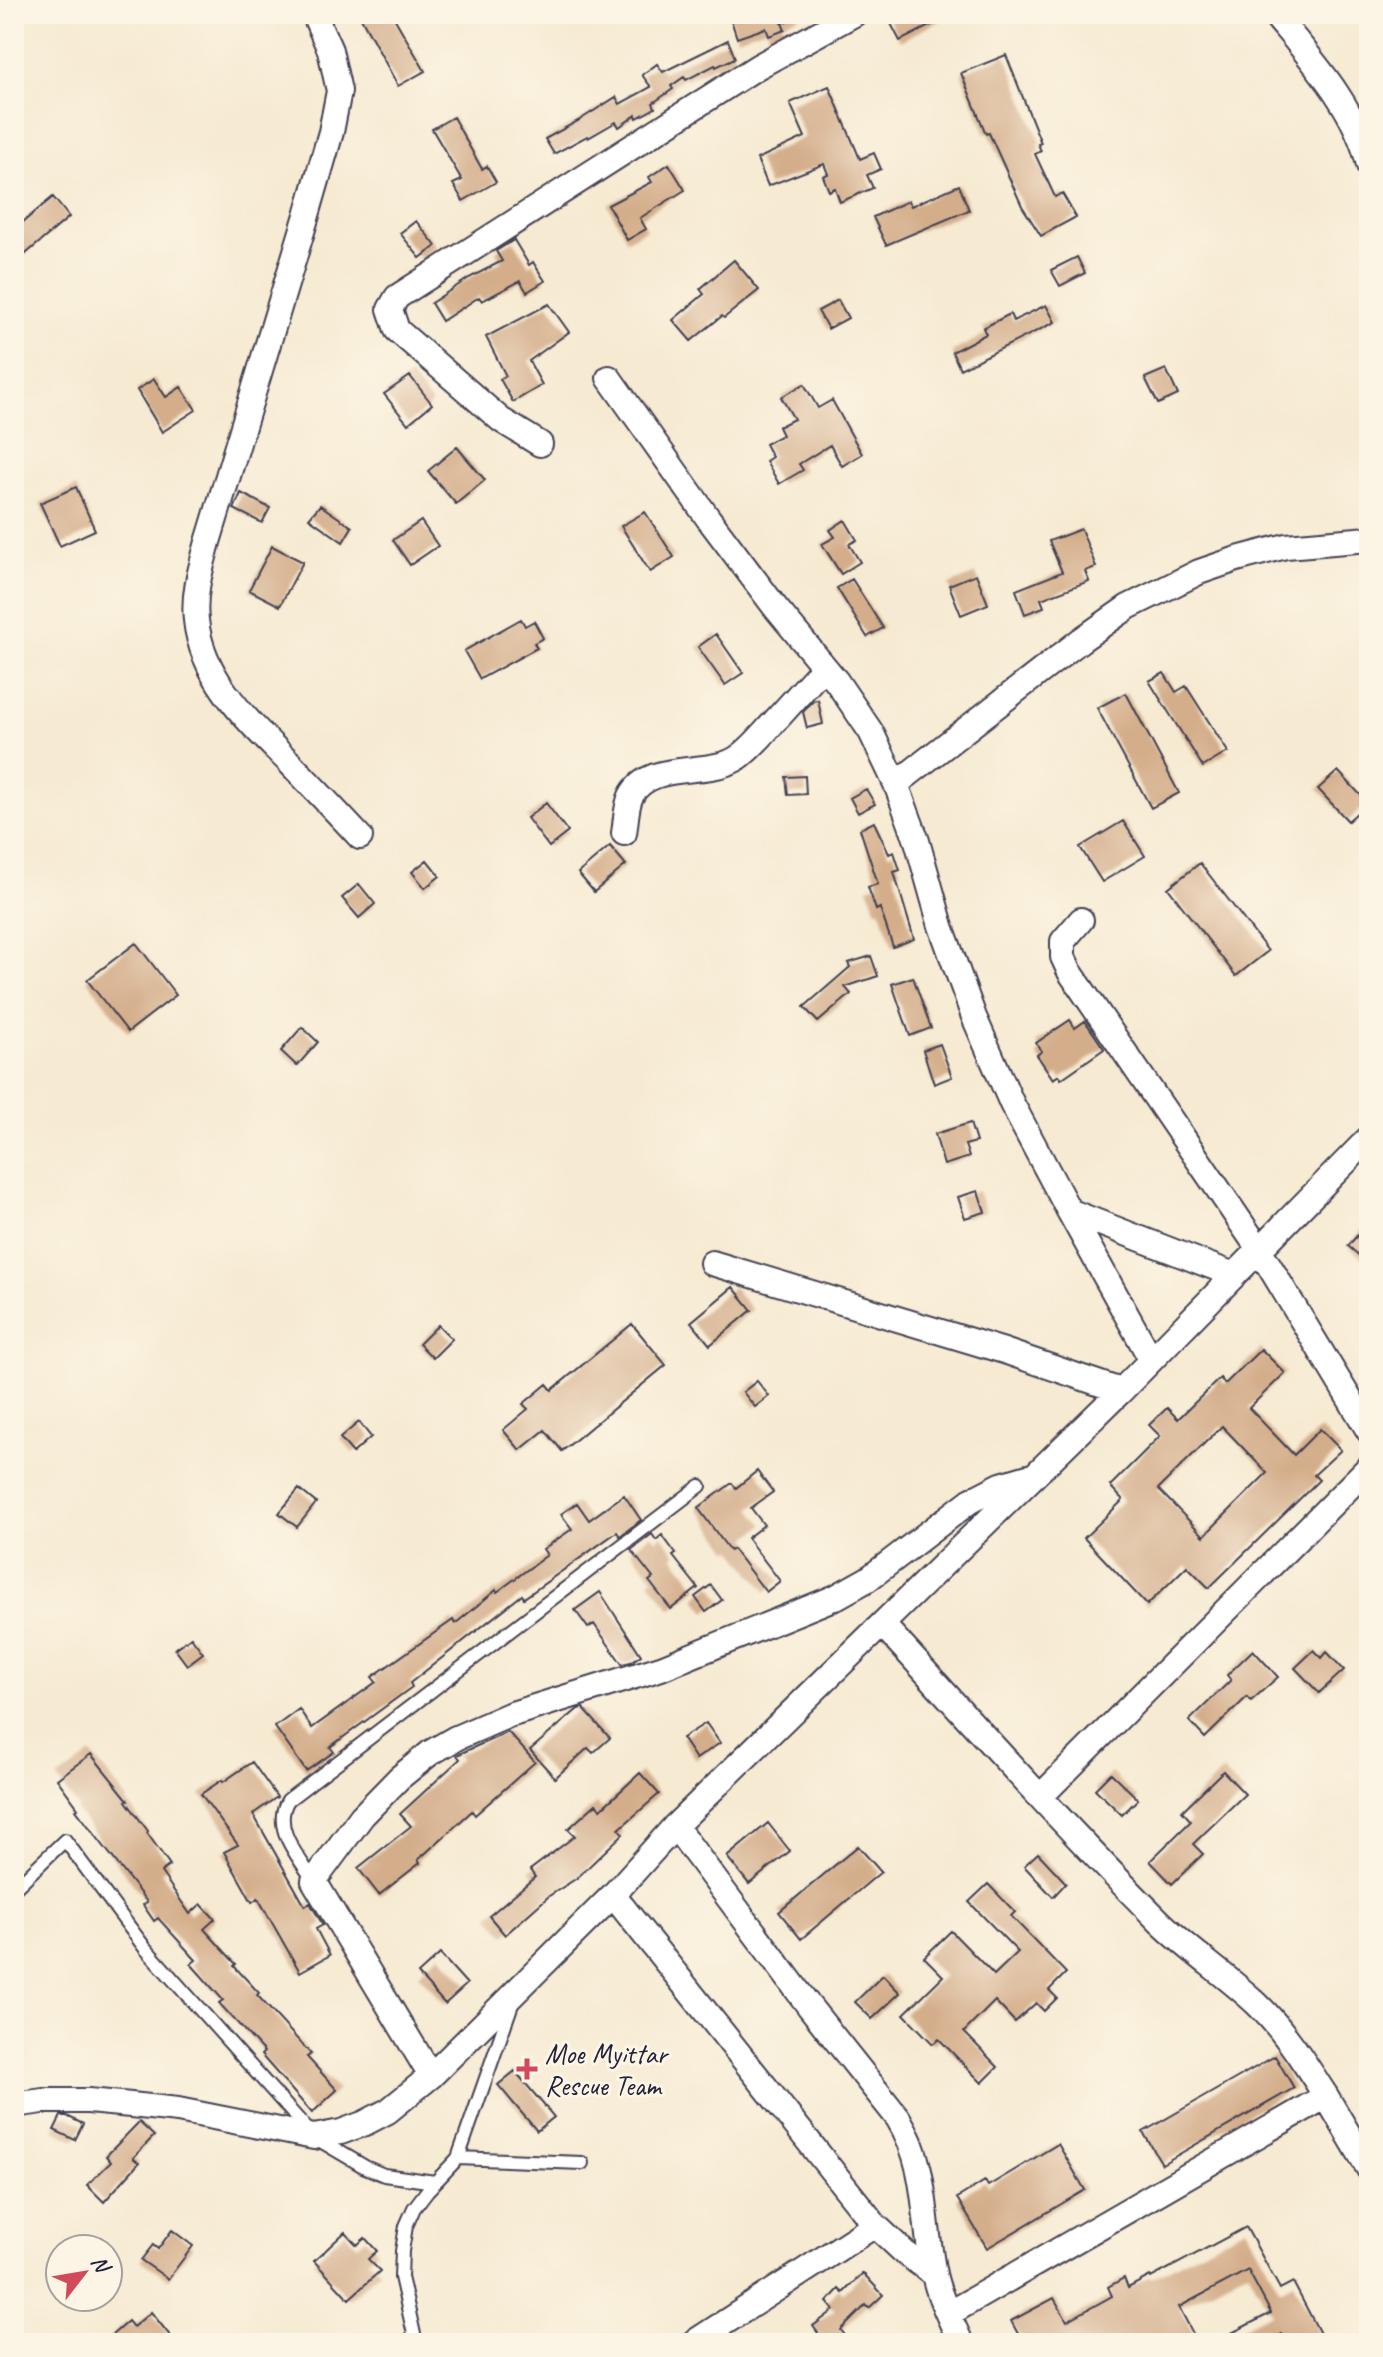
<svg xmlns="http://www.w3.org/2000/svg" width="1383" height="2357" font-family="Caveat,sans-serif">
<rect width="100%" height="100%" fill="#fcf5e5"/>
<filter id="ink" filterUnits="userSpaceOnUse"><feTurbulence type="fractalNoise" baseFrequency=".0125" numOctaves="2"/><feDisplacementMap in="SourceGraphic" scale="16" xChannelSelector="R" yChannelSelector="G"/><feConvolveMatrix kernelMatrix="1 2 1 2 8 2 1 2 1" color-interpolation-filters="sRGB"/></filter>
<filter id="wash" filterUnits="userSpaceOnUse"><feTurbulence type="fractalNoise" baseFrequency=".006" numOctaves="4" result="noise"/><feDisplacementMap in="SourceGraphic" scale="32" xChannelSelector="R" yChannelSelector="G"/><feGaussianBlur stdDeviation="1.8" result="paint"/><feColorMatrix in="noise" values="0 0 0 0 0 0 0 0 0 0 0 0 0 0 0 0 0 1.4 0 .05"/><feComposite in="paint" operator="in"/></filter>
<g filter="url(#wash)">
<rect width="100%" height="100%" fill="#f6ead2"/>
<g id="blocks">
<path fill="#d4ae8b" fill-rule="evenodd" d="M359,14H392L425,71L398,86Z
M729,14H799V17L782,23L785,30L769,36L766,28L737,38Z
M886,14H953L900,41Z
M728,40L735,58L716,67L715,65L686,80L684,77L671,86L673,89L653,103L655,108L637,118L636,115L619,127L616,122L588,138L587,136L554,154L545,139L578,121L616,97L620,104L651,87L642,75L657,64L663,72Z
M1006,55L1041,143L1038,144L1041,151L1035,154L1055,197L1062,193L1076,217L1041,236L1022,206L989,133L986,134L961,73Z
M829,86L860,159L874,153L881,169L867,175L873,188L840,202L835,188L829,191L823,176L828,174L824,164L768,186L757,159L805,137L790,103Z
M453,117L482,169L487,166L496,182L463,201L453,184L462,180L432,129Z
M669,164L685,190L640,218L646,229L627,240L608,205L652,182L649,177Z
M959,185L969,210L886,245L873,217L908,201L911,206Z
M53,197L69,217L14,264V223L17,227Z
M416,221L436,246L420,258L400,233Z
M514,240L529,265L533,262L545,281L527,292L520,281L482,301L479,297L442,321L431,303L469,278L502,261L496,251Z
M1077,257L1085,273L1060,286L1051,270Z
M734,260L759,290L724,318L722,316L691,341L673,320L704,294L700,289Z
M838,300L848,318L828,329L818,311Z
M549,304L569,332L529,361L542,385L513,402L500,379L506,376L486,337Z
M1046,305L1055,322L960,369L952,352L986,334L983,328L1010,314L1013,321Z
M1166,369L1178,395L1158,404L1145,378Z
M410,376L432,404L408,424L384,394Z
M154,379L166,397L181,387L196,410L162,432L137,390Z
M804,384L818,408L832,400L862,454L842,466L830,445L799,464L803,470L779,484L766,461L772,457L765,444L782,435L778,427L794,419L781,397Z
M457,447L485,480L456,504L428,471Z
M76,487L95,530L60,546L40,503Z
M241,493L270,508L262,523L234,509Z
M320,505L352,527L343,542L309,518Z
M645,512L674,557L650,572L621,526Z
M845,520L857,540L849,544L860,562L841,574L822,544L835,537L830,530Z
M421,521L438,546L410,565L393,540Z
M1081,529L1096,567L1085,571L1089,581L1041,599L1044,607L1025,614L1016,590L1062,572L1049,541Z
M272,546L303,562L280,606L249,590Z
M976,574L988,604L961,615L949,585Z
M852,579L883,628L867,637L837,588Z
M521,619L525,626L534,621L543,638L534,643L537,648L480,679L464,651Z
M716,634L743,673L725,685L698,647Z
M1164,673L1176,692L1186,686L1228,752L1203,767L1149,681Z
M1126,693L1179,793L1151,808L1097,708Z
M818,700L823,724L807,728L803,712L813,701Z
M1338,771L1368,803L1348,821L1318,789Z
M805,776L806,794L788,795L786,777Z
M866,789L875,804L858,813L850,798Z
M546,803L568,832L549,847L527,818Z
M1123,821L1145,856L1102,882L1080,847Z
M874,822L889,854L894,852L900,870L894,872L914,939L893,947L880,908L876,910L868,887L878,884L860,829Z
M610,846L626,865L594,892L578,873Z
M427,860L440,876L425,888L412,872Z
M1200,863L1268,951L1236,976L1168,888Z
M359,884L375,904L359,918L342,898Z
M136,943L176,995L128,1032L87,980Z
M871,956L878,976L845,987L851,994L818,1022L804,1007L850,967L848,963Z
M913,977L931,1028L910,1036L892,984Z
M1070,1020L1075,1028L1085,1021L1104,1049L1061,1079L1059,1075L1053,1079L1037,1055L1042,1051L1036,1043Z
M302,1027L318,1042L297,1066L281,1051Z
M940,1044L952,1077L934,1084L923,1050Z
M970,1123L976,1142L965,1145L969,1157L944,1165L935,1134Z
M978,1191L985,1212L965,1218L958,1197Z
M1369,1222V1264L1348,1246Z
M733,1287L752,1310L710,1345L691,1322Z
M632,1324L666,1365L562,1451L545,1430L520,1450L503,1430L528,1409L523,1404L547,1384L552,1390Z
M438,1325L452,1339L433,1358L419,1344Z
M1261,1349L1285,1373L1249,1408L1294,1455L1320,1429L1341,1450L1314,1475L1319,1480L1209,1588L1187,1566L1147,1605L1084,1538L1123,1500L1110,1486L1160,1436L1149,1425L1167,1408L1178,1419L1220,1378L1225,1384ZM1222,1426L1267,1473L1204,1536L1158,1489Z
M757,1381L769,1396L755,1407L743,1392Z
M359,1422L371,1437L353,1453L340,1438Z
M757,1471L773,1492L751,1508L764,1525L747,1538L780,1581L766,1592L733,1549L730,1551L698,1508L732,1483L736,1488Z
M299,1489L316,1503L297,1527L279,1513Z
M624,1495L641,1520L620,1536L617,1532L524,1598L522,1595L410,1683L412,1687L330,1747L334,1752L306,1771L275,1727L299,1709L312,1728L376,1682L372,1677L453,1620L455,1624L496,1590L497,1592L547,1555L543,1549L572,1529L561,1514L577,1503L589,1520Z
M652,1534L656,1540L662,1535L676,1554L673,1556L698,1588L671,1609L649,1581L653,1578L631,1550Z
M711,1585L722,1600L706,1612L695,1597Z
M600,1592L641,1655L631,1662L622,1664L594,1624L588,1628L575,1610Z
M191,1637L203,1653L187,1665L175,1649Z
M1253,1650L1278,1677L1251,1701L1247,1697L1205,1738L1189,1721L1231,1680L1227,1675Z
M1314,1650L1322,1658L1327,1652L1344,1670L1319,1693L1295,1668Z
M583,1708L610,1738L593,1753L588,1748L555,1778L530,1750L578,1709Z
M706,1723L720,1743L696,1759L682,1738Z
M508,1732L535,1762L475,1815L472,1811L418,1860L420,1863L379,1895L358,1868L411,1826L400,1814L460,1759L457,1755Z
M91,1754L128,1800L126,1801L148,1831L147,1833L170,1865L161,1872L190,1914L201,1904L215,1919L204,1929L236,1964L234,1966L259,1993L257,1995L311,2054L307,2057L337,2090L312,2113L261,2055L264,2052L219,2003L223,2000L191,1964L196,1960L158,1918L154,1921L143,1905L147,1902L76,1810L78,1808L57,1779Z
M252,1762L277,1797L253,1814L305,1906L310,1903L323,1925L316,1929L330,1955L300,1972L258,1898L252,1902L224,1852L238,1845L201,1794L222,1780L223,1782Z
M1223,1771L1245,1794L1193,1844L1203,1854L1172,1884L1150,1861L1191,1821L1182,1811Z
M640,1773L659,1794L619,1829L623,1834L577,1878L549,1896L505,1935L489,1916L535,1877L530,1870L575,1836L568,1829L596,1804L601,1809Z
M1111,1773L1138,1799L1122,1815L1095,1789Z
M768,1823L790,1851L749,1884L727,1857Z
M858,1846L881,1872L801,1939L779,1912Z
M1038,1853L1066,1883L1053,1897L1024,1866Z
M988,1884L1015,1912L1011,1916L1066,1973L1049,1990L1057,1998L1044,2011L1036,2003L1015,2022L995,2001L964,2032L998,2067L982,2083L939,2039L933,2044L904,2014L943,1976L924,1957L951,1931L994,1975L1018,1952L969,1902Z
M440,1954L467,1984L445,2004L418,1974Z
M883,1975L900,1993L872,2019L855,2002Z
M1275,2056L1294,2088L1162,2164L1143,2132Z
M515,2071L554,2117L537,2131L498,2085Z
M61,2116H67L83,2124L75,2140L54,2130Z
M139,2122L154,2136L133,2158L139,2163L104,2202L87,2185L111,2162L106,2156Z
M1058,2144L1085,2190L987,2248L957,2198L985,2181L988,2186Z
M1246,2227L1280,2289L1293,2282L1325,2343H1287L1282,2334L1265,2343H1212L1271,2313L1248,2270L1179,2307L1198,2343H1023L1011,2321L1054,2298L1067,2321L1112,2296L1108,2287L1124,2278L1128,2288L1150,2276L1151,2278Z
M172,2230L193,2246L168,2279L141,2260L153,2245L158,2249Z
M345,2232L357,2245L365,2238L377,2251L368,2259L380,2271L349,2299L314,2261Z
M863,2273L883,2295L869,2308L866,2305L841,2330L851,2343H825L813,2326L834,2310L827,2302L839,2289L843,2293Z
M151,2312L176,2343H103L128,2321L133,2327Z"/>
</g>
</g>
<g filter="url(#ink)">
<use href="#blocks" fill-opacity="0" stroke="#424052" stroke-width="2"/>
<g fill="none" stroke-linecap="round" stroke-linejoin="round">
<defs>
<path id="service" d="M314,1881C299,1857 271,1828 288,1800L700,1486
M14,1889L65,1840L145,1948L314,2137L365,2167L384,2175L435,2182
M458,2158L582,2163
M416,2343L401,2277L402,2251L406,2226L414,2208L427,2191L458,2158L512,2004"/>
<path id="minor" d="M314,14L330,50L339,91L331,132L307,215L208,542C201,568 193,593 196,620C202,679 248,721 288,761C312,786 336,811 360,837
M1274,14C1311,59 1356,107 1369,165
M609,378L708,518L775,607L837,682L871,732L896,784L917,841L941,926L974,1017L1012,1104L1069,1211
M540,444L501,420L397,330L390,309L397,297L757,67L854,14
M896,784L1081,640L1128,607L1199,572L1237,559L1286,546L1369,539
M624,833C626,822 626,806 631,796C650,759 710,778 739,757C752,748 763,734 774,722C791,704 807,685 824,667
M1081,920L1063,941V957L1070,972L1259,1249L1369,1431
M712,1263L1004,1351L1121,1391
M1151,1359L1069,1211L1234,1275
M883,1625C974,1725 1064,1826 1160,1922C1191,1952 1226,1975 1257,2004C1285,2031 1305,2064 1326,2096
M1040,1797L1369,1467
M675,1826L809,2006L898,2118C929,2169 922,2217 934,2274C939,2298 951,2320 961,2343
M613,1895L875,2225L905,2253L934,2274
M431,2076L314,1881L362,1816L399,1778L430,1753L456,1738L509,1715L661,1668L836,1597L868,1579L970,1501L1001,1485L1028,1477
M14,2105L43,2101H88L131,2105L178,2110L314,2137L341,2132L365,2123L388,2111L431,2076L613,1895L675,1826L1121,1391L1369,1138
M948,2314L1326,2096L1369,2169
M693,2343L875,2225"/>
</defs>
<use href="#service" stroke="#424052" stroke-width="16"/>
<use href="#minor" stroke="#424052" stroke-width="28"/>
<use href="#service" stroke="#fff" stroke-width="12"/>
<use href="#minor" stroke="#fff" stroke-width="24"/>
</g>
</g>
<path fill="#d1495b" stroke="#fcf5e5" stroke-width="3" d="M523 2057h8v8h8v8h-8v8h-8v-8h-8v-8h8z"/>
<g text-anchor="middle" stroke-width="6" stroke-linejoin="round" paint-order="stroke">
<g font-size="28" fill="#22223b" stroke="#fcf5e5" text-anchor="start">
<text x="545" y="2063">Moe Myittar<tspan x="545" dy="32">Rescue Team</tspan></text>
</g>
</g>
<rect width="1383" height="2357" fill="none" stroke="#fcf5e5" stroke-width="48"/>
<g transform="translate(84 2273) rotate(59)"><circle r="38" fill="#fcf5e5" stroke="#a5a1a1" stroke-width="2"/>
<path d="M0-6L14 30L0 20L-14 30Z" fill="#d1495b"/>
<text y="-12" font-size="22" font-weight="bold" text-anchor="middle" fill="#22223b">N</text>
</g>
</svg>
